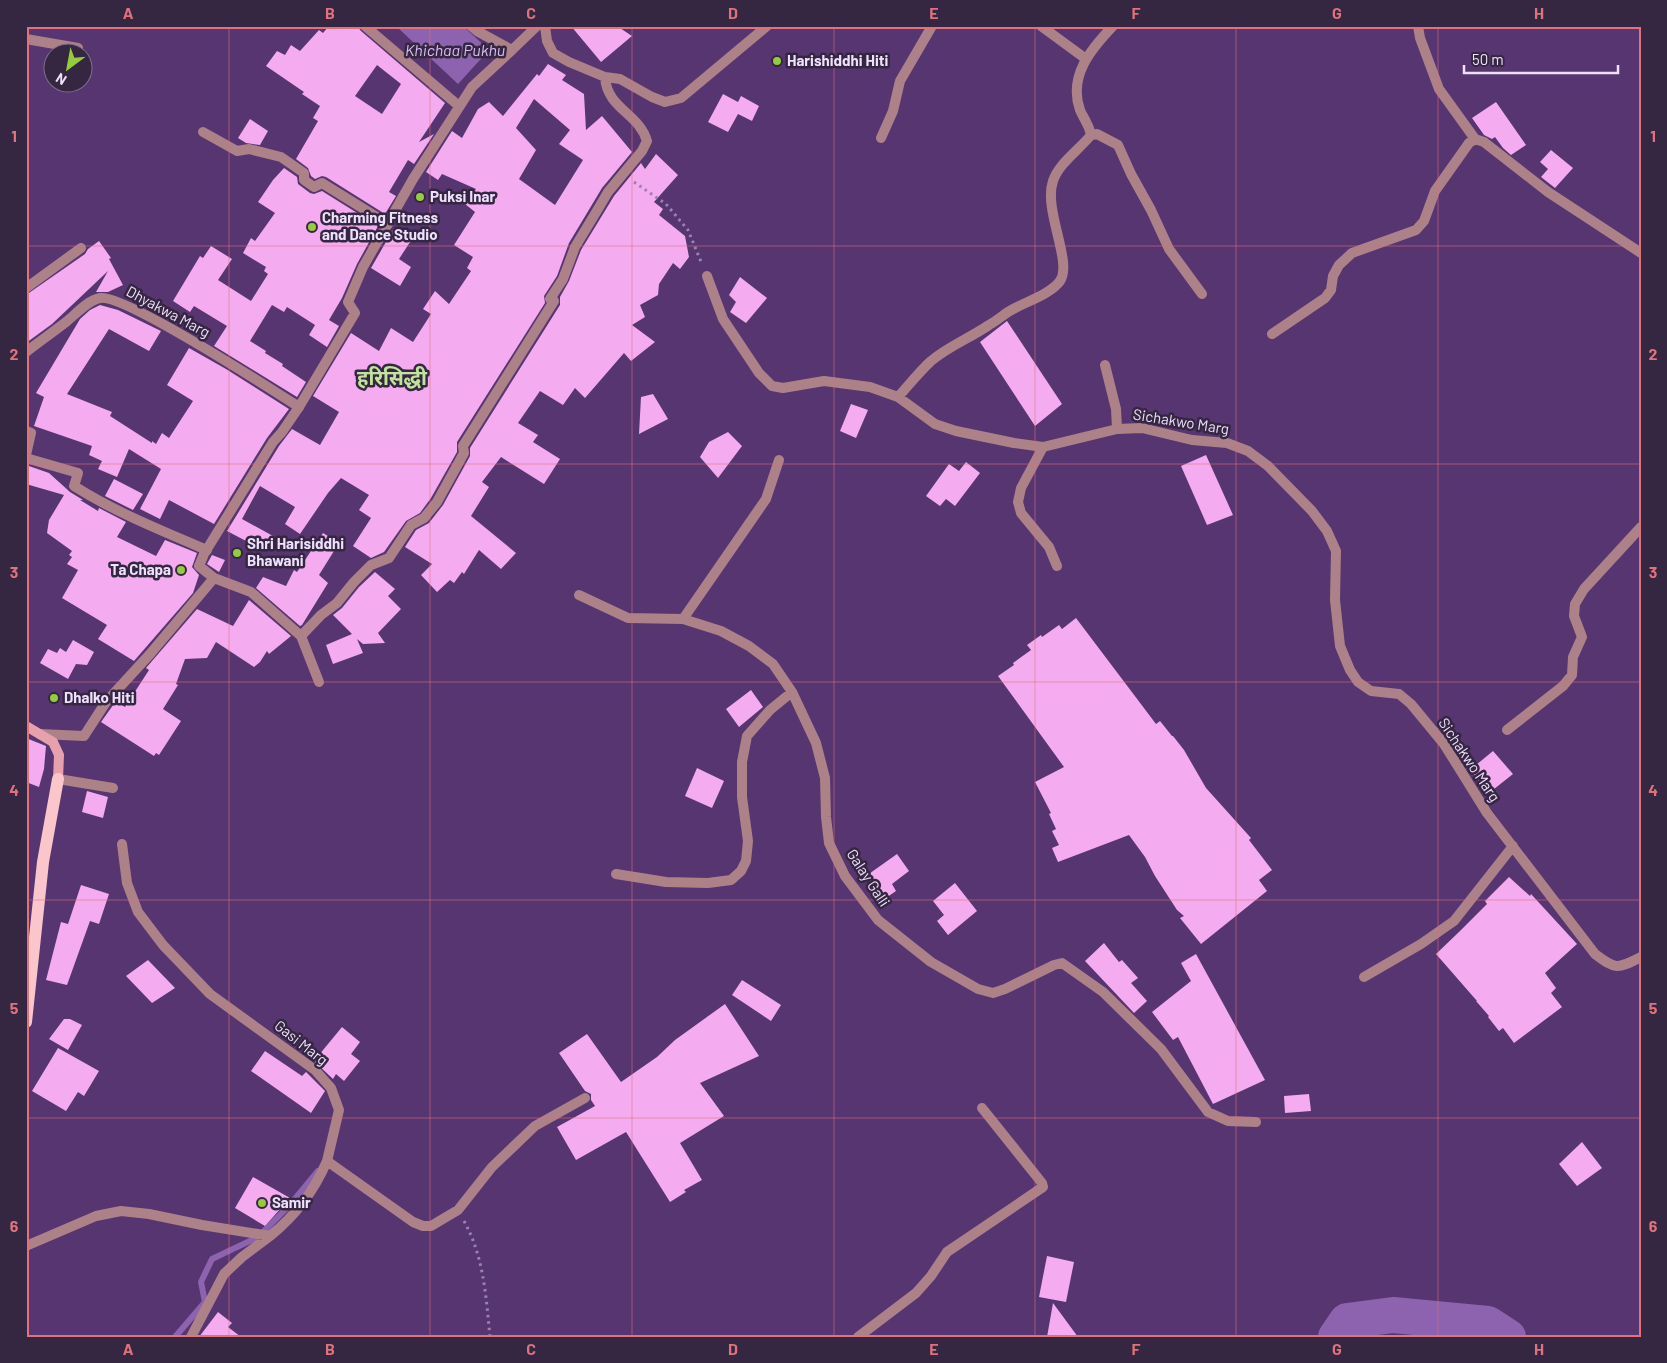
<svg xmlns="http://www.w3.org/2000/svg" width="1667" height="1363" font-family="Barlow,'Noto Sans Devanagari',sans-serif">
<rect width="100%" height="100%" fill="#573571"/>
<path fill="#8d63af" d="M398,26H463L489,50L458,84L397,27Z"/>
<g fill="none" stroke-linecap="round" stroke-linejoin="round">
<path stroke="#8d63af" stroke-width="6" d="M175,1337L205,1302L201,1282L212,1259L258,1237L289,1206L318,1171"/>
<path stroke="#8d63af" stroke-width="36" d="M1336,1337L1347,1321L1393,1315L1488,1324L1508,1337"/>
</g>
<path fill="#f4abef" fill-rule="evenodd" d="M329,26H357L361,31L445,103L419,142L434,134L414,164L408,160L389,192L396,196L385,214L326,177L322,176L315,179L311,176L308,168L296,159L318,121L313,118L320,106L302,94L304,92L266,66L277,51L285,55L291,45L300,51L319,30L323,33ZM377,65L401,84L382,114L355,96Z
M571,26H617L632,36L601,62Z
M548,64L566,75L562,80L584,94L586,130L602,116L632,152L602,188L569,243L557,276L544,296L545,303L457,442V452L431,498L420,513L406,521L384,552L371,558L353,546L371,518L359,510L369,495L341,478L328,493L300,534L285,524L295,507L260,486L242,519L273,536L265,551L227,531L279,446L292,429L320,445L339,412L313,396L351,333L379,351L391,328L413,342L431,314L423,309L435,291L449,304L471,271L467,268L473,257L454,245L475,212L465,204L476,189L442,174L438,180L426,172L452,131L462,138L478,109L489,102L503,116L537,74L539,76ZM534,99L570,130L559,144L583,160L555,205L519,179L536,150L516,128Z
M723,94L738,102L741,96L759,106L752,121L738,114L728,132L708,122Z
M1496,102L1526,145L1511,155L1503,148L1495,137L1492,139L1484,135L1472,118Z
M250,119L268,131L260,145L246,143L238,138Z
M1551,150L1573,168L1555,188L1541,177L1548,169L1540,162Z
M656,154L678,175L654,202L663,209L659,215L685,236L689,257L680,269L673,263L659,284L658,295L640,305L645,317L632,325L655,342L631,361L624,353L585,398L575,388L563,405L540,391L518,423L538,435L533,442L560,459L544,484L501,457L482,482L489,487L471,516L516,553L501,569L479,550L464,574L462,572L454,583L450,580L437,592L421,575L432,564L405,547L416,530L429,523L443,505L470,456V448L560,305V297L569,281L581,250L614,196L641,163L645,169Z
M284,168L297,177L298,184L310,193L314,194L322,191L378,226L357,264L342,298L329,320L339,326L327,347L309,335L315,325L287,307L284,312L272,305L250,341L266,351L265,353L283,364L282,366L306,382L297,397L214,346L227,326L194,306L190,312L173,301L200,256L203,258L211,246L232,259L218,280L251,301L268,274L264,271L266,267L243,253L251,238L255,241L275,213L258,202L273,180Z
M394,228L412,239L399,259L411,267L400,286L371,268Z
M99,241L111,258L109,259L123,285L108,292H96L108,271L52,324L26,343V295L85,254L88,249Z
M740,277L767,298L746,323L730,312L736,302L729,295Z
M100,305L118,310L161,331L149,351L109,329L67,394L112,412L110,416L152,443V441L156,444L162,433L169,438L193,401L167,385L189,348L226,369L289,409L267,438L214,524L169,500L160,519L140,509L161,469L129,449L117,477L98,469L102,461L89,455L92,446L34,426L44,397L36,393L80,319L90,310Z
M1007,321L1062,404L1035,426L980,342Z
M653,394L668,419L639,434L641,397Z
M851,404L868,410L856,438L840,431Z
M728,432L742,446L718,478L700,457L709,442Z
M1206,455L1233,515L1207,525L1181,466Z
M966,462L980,473L955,506L946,499L940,506L926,496L949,464L959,471Z
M26,465L49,473L70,492L83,500H80L98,511L99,508L126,522L117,537L156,556L165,540L197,553L192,567L199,575L193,593L134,661L98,639L107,625L62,598L78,570L67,564L72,557L69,555L72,551L47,533L49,520L64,495L26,484Z
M114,479L143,494L133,510L105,496Z
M323,533L339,543L319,575L328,583L302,625L300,626L256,588L263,577L286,586L294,570L297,572Z
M212,555L225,560L219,572L207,564Z
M375,572L395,589L388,596L401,609L378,633L385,643L363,644L357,639L363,653L333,664L326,645L352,634L333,615L342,608L359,587Z
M249,600L291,636L269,654L267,651L260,662L254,667L216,642L207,658L185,659L176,684L178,685L163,709L181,721L159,755L156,753L154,756L101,722L116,701L125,707L149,670L146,668L197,609L233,626Z
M1076,618L1156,724L1160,721L1172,736H1173L1184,750L1206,788L1251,838L1249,840L1272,870L1259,880L1267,891L1201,944L1180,918L1184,916L1177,910L1155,876L1145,857L1129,835L1058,862L1052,848L1059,845L1052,831L1056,829L1049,814L1051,813L1035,782L1064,767L998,676L1014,665L1013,663L1031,650L1027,645L1041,635L1042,637L1059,625L1062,629Z
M73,640L94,652L87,665L76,664L68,679L40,663L48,649L57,653L60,648L66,652Z
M751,690L763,707L739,727L726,709Z
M26,738L46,746L44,769L39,787L26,782Z
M1493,751L1513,774L1489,793L1470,770Z
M697,768L724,781L712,808L685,796Z
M87,791L108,797L103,818L82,812Z
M897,854L909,871L892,884L896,891L883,900L866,876Z
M1509,877L1530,896L1531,894L1577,944L1545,973L1556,988L1551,993L1562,1007L1514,1043L1503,1028L1499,1031L1488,1017L1489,1016L1476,1001H1477L1436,954L1460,931L1487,904L1485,901Z
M955,883L977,911L948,935L937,921L944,915L933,901Z
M81,885L109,894L99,924L90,921L67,985L46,980L61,922L68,924Z
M1104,943L1119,962L1122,960L1138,978L1131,983L1147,1001L1134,1013L1085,961Z
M1196,954L1265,1080L1213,1104L1178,1037L1173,1040L1152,1012L1191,981L1181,963Z
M148,960L175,988L152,1003L126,976Z
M742,980L781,1005L771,1021L732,995Z
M725,1004L759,1056L700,1083L724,1116L680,1143L702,1180L684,1190L686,1192L670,1202L626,1132L576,1160L557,1127L595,1106L591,1100V1094L585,1091L559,1053L587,1034L621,1082L657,1057L675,1040Z
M64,1019H70L82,1025L68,1050L49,1039Z
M342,1027L360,1042L351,1054L360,1061L344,1081L336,1074L333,1079L314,1061Z
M58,1048L99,1071L84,1096L78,1092L66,1111L32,1091Z
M265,1051L302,1076L306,1072L325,1091L311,1113L251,1071Z
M1309,1094L1311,1111L1285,1113L1284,1096Z
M1582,1142L1602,1168L1577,1186L1559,1164Z
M253,1177L290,1198L265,1226L235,1208Z
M1047,1256L1074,1262L1066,1302L1039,1297Z
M1053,1303L1078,1337H1047Z
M218,1312L232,1323L228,1327L241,1337H199Z"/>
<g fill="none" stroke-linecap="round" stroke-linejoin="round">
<path stroke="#9c82b0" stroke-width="3" stroke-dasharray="2.5 4" stroke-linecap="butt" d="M634,182L666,204L688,230L702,264
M464,1221C484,1257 486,1297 490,1337"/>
<path stroke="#ad8188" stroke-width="10" d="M1041,26L1086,59
M203,132L237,151L249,149L281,157L304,173V180L314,187L322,183L388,224
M1091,135L1097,134L1118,145L1131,174L1151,210L1169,249L1202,294
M881,138L893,111L900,81L932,26
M26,288L81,248
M26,352C39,342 53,332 66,322C75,315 88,300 100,298C123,293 271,389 299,407
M1105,365L1116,409L1117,429
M26,431L31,433L26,455
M1043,447L1021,488L1018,502L1021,513L1049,547L1057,566
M26,458L78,473L74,486C115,512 162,531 207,550"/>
<path stroke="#ad8188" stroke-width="10" d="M365,26L459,106
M471,26L477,31L512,50L537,26
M545,26L547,41L553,53L569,62L605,77L620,79L652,97L665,102L681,98L767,26
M1418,26L1420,38L1439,89L1475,139
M26,39L78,48
M707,276L723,319L759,373L772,386L783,388L824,381L870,387L898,397L935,424L956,431L1014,443L1043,447L1117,429L1142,428L1192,440L1227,443L1248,451L1268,466L1312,511L1327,531L1336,551L1335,600L1340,646L1350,670L1358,682L1371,691L1399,694L1411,704L1444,744L1487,813L1595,954C1616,970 1617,969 1641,957
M1272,334L1325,298L1331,290L1333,276L1339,265L1352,253L1416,230L1424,221L1435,191L1469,143L1475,139L1484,142L1548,192L1641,253
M898,397C909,385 919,372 931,361C949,346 970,338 989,325C996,321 1002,316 1008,312C1022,303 1050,295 1060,281C1073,262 1043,210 1053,181C1059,163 1079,150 1091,135C1090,131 1089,127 1087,124C1085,119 1082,115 1080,110C1068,76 1091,49 1113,26
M214,578L251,592L301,636L319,682
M579,595L628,618L683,619L721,631L749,646L773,664L792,692L816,743L825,778L826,817L829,843L845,876L878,920L931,962L978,989L993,993L1005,989L1054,965L1062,963L1103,992L1161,1049L1208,1112L1228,1121L1256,1122
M683,619L766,499L779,460
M301,636L321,615L337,603L354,582L371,565L389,558L411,525L424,518L437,502L464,453L463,446L554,301L550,299L563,279L575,247L598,209L608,192L642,151L647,141C639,113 607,109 605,77
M1507,730L1563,686L1572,675L1573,657L1582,637L1574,616L1575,604L1584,589L1641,527
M40,734L84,736L106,702L150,654L214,578L199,566L204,554L273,442L282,432L299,407L355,313L348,302L363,267L413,179L472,87L512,50
M58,779L113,788
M122,844L127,883L138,912L163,945L210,994L315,1070L331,1088L339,1110L327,1161L413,1222L423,1226H431L458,1210L492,1167L535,1126L585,1098
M616,874L666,882L708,883L731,880L741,871L746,861L748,841L742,797V762L747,736L770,710L792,692
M1364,977L1421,944L1454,921L1513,846
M270,1236C295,1216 315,1189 327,1161
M26,1246L96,1216L121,1211L149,1214L202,1225L270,1236L242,1257L224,1274L191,1337
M858,1337L916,1293L931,1276L947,1252L1043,1187L1042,1183L982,1108"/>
<path stroke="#e6a1ac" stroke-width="10" d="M26,726L53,742L59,755L58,779"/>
<path stroke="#fbc5cc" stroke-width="12" d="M26,1022L43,862L58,779"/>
</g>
<path fill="none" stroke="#e0727d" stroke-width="1" stroke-opacity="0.55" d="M229,26V1337M430,26V1337M632,26V1337M834,26V1337M1035,26V1337M1236,26V1337M1438,26V1337M26,246H1641M26,464H1641M26,682H1641M26,900H1641M26,1118H1641"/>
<g fill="#94cc3c" stroke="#352641" stroke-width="2">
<circle cx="777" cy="61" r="5"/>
<circle cx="420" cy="197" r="5"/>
<circle cx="312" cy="227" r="5"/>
<circle cx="237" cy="553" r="5"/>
<circle cx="181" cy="570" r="5"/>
<circle cx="54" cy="698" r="5"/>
<circle cx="262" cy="1203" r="5"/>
</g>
<g text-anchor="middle" stroke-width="5" stroke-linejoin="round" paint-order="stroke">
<g font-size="15" font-weight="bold" fill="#efe0fd" stroke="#352641" text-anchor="start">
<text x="787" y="66">Harishiddhi Hiti</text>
<text x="430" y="202">Puksi Inar</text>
<text x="322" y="223">Charming Fitness<tspan x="322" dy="17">and Dance Studio</tspan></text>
<text x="247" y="549">Shri Harisiddhi<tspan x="247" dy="17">Bhawani</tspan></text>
<text x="171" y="575" text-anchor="end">Ta Chapa</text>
<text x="64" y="703">Dhalko Hiti</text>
<text x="272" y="1208">Samir</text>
</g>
<g font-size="15" fill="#efe0fd" stroke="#352641">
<text transform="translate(168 312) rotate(28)" y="5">Dhyakwa Marg</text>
<text transform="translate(1181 422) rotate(9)" y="5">Sichakwo Marg</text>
<text transform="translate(1469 760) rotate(56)" y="5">Sichakwo Marg</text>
<text transform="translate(868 878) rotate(57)" y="5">Galay Galli</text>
<text transform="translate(301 1043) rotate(38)" y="5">Gasi Marg</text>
</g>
<g font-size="16" font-style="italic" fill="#dcbcf9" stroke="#352641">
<text x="455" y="56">Khichaa Pukhu</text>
</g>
<g font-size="20" font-weight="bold" fill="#c1e39c" stroke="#352641">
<text x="392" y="385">हरिसिद्धी</text>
</g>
</g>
<rect width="1667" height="1363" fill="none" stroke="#352641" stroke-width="55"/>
<g transform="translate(68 68) rotate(212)"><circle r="24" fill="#352641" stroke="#7f708c"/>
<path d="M0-4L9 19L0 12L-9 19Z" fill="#94cc3c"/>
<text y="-8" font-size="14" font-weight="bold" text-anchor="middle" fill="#efe0fd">N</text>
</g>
<path d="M1464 65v8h154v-8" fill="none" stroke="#efe0fd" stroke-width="2.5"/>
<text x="1472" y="65" font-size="15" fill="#efe0fd" stroke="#352641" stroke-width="4" paint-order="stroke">50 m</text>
<rect x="28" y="28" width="1612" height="1308" fill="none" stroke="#e0727d" stroke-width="2"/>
<g font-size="16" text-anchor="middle" font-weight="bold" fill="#e0727d">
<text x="128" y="19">A</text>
<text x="330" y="19">B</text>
<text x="531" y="19">C</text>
<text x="733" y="19">D</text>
<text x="934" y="19">E</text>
<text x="1136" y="19">F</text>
<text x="1337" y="19">G</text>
<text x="1539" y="19">H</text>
<text x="14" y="142">1</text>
<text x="1653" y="142">1</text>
<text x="14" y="360">2</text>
<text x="1653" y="360">2</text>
<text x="14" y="578">3</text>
<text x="1653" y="578">3</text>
<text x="14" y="796">4</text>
<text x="1653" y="796">4</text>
<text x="14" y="1014">5</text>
<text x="1653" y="1014">5</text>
<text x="14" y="1232">6</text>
<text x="1653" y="1232">6</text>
<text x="128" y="1355">A</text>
<text x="330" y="1355">B</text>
<text x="531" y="1355">C</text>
<text x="733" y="1355">D</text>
<text x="934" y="1355">E</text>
<text x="1136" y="1355">F</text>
<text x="1337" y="1355">G</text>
<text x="1539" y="1355">H</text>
</g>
</svg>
